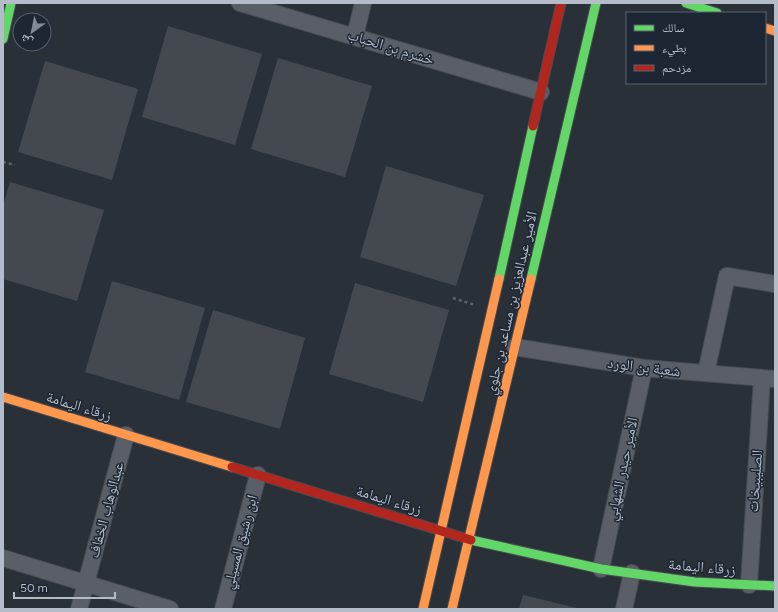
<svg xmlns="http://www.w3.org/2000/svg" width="778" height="612" font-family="Figtree,'Noto Naskh Arabic',sans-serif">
<rect width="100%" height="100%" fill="#2a3038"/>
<path fill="#444950" d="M168,26L262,54L235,145L142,117Z
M278,58L372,86L345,177L251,149Z
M45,61L138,89L112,180L18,152Z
M386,166L484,195L456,286L360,257Z
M10,182L104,210L77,301L3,279V206Z
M112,281L205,308L179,400L85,372Z
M355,283L449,310L423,402L329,374Z
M213,310L305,338L280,429L186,402Z
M523,595L577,608V609H519Z"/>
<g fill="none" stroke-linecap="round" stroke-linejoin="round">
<defs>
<path id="street" d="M240,3L541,92
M355,36L363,3
M515,347L644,368L775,379
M706,373L727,276L775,284
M3,558L170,609
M601,569L644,368
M749,585L762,378
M79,609L126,435
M223,609L258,475
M624,609L632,573"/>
<path id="fast" d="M686,3L717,13
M3,39L11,3
M499,279L533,126
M531,279L596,3
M471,540L601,569L695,582L775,586"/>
<path id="slow" d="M765,28L775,31
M3,397L232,467
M423,609L499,279
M452,609L531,279"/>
<path id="jam" d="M533,126L561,3
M232,467L471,540"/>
</defs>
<use href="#street" stroke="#484c53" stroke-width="18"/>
<use href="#fast" stroke="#484c53" stroke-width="11"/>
<use href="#slow" stroke="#484c53" stroke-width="11"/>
<use href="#jam" stroke="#484c53" stroke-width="11"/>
<path stroke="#5d636a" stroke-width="2.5" stroke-dasharray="3 3" stroke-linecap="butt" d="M3,162L15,165
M453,298L475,305"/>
<use href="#street" stroke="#5a5e66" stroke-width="16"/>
<use href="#fast" stroke="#63d668" stroke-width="9"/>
<use href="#slow" stroke="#ff974d" stroke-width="9"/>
<use href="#jam" stroke="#b3261e" stroke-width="9"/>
</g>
<g text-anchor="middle" stroke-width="3" stroke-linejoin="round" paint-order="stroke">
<g font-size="15" fill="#b4bcc9" stroke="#1d2633">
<text transform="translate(391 47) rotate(17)" y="5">خشرم بن الحباب</text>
<text transform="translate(511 303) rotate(-77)" y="5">الأمير عبدالعزيز بن مساعد بن جلوي</text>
<text transform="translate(644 367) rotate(7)" y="5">شعبة بن الورد</text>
<text transform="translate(79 406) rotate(17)" y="5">زرقاء اليمامة</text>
<text transform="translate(622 469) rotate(-78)" y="5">الأمير حيدر الشهابي</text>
<text transform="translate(755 481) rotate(-86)" y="5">الصليبيخات</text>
<text transform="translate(389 500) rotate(17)" y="5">زرقاء اليمامة</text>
<text transform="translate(106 510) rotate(-75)" y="5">عبدالوهاب الخفاف</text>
<text transform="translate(240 542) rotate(-75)" y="5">ابن رشيق المسيلي</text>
<text transform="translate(702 567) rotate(5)" y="5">زرقاء اليمامة</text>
</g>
</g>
<rect width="778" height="612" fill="none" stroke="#b4bcc9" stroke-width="8"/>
<rect x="626" y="12" width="140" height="72" fill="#1d2633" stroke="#59626f"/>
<rect x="634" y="25" width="20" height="6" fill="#63d668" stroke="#59626f"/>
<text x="662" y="32" font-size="12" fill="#b4bcc9">سالك</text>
<rect x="634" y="45" width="20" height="6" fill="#ff974d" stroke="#59626f"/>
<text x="662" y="52" font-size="12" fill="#b4bcc9">بطيء</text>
<rect x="634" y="65" width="20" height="6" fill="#b3261e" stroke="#59626f"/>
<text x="662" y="72" font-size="12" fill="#b4bcc9">مزدحم</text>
<g transform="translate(32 32) rotate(213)"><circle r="19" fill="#1d2633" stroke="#59626f"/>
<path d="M0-3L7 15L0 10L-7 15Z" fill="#848b96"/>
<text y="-6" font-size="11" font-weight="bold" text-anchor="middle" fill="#b4bcc9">ش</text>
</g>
<path d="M14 592v6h101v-6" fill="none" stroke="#b4bcc9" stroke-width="2"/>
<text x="20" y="592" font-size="12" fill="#b4bcc9" stroke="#1d2633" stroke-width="3" paint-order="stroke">50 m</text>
</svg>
